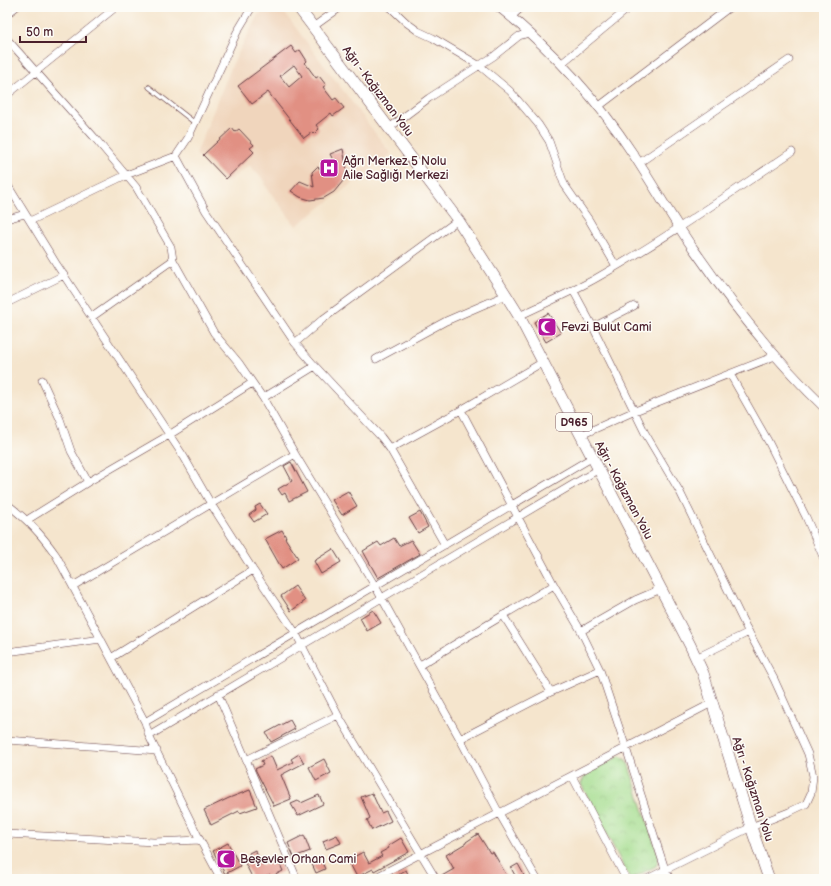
<svg xmlns="http://www.w3.org/2000/svg" width="831" height="886" font-family="'Balsamiq Sans',sans-serif">
<defs>
<pattern id="park-crowns" width="20" height="18" patternUnits="userSpaceOnUse"><rect width="20" height="18" fill="#a5dd8f"/><path d="M2 6a3 3 0 1 1 6 0M12 15a3 3 0 1 1 6 0" fill="none" stroke="#90bd7c"/></pattern>
</defs>
<rect width="100%" height="100%" fill="#fdfcf7"/>
<filter id="ink" filterUnits="userSpaceOnUse"><feTurbulence type="fractalNoise" baseFrequency=".025" numOctaves="2"/><feDisplacementMap in="SourceGraphic" scale="8" xChannelSelector="R" yChannelSelector="G"/><feConvolveMatrix kernelMatrix="1 2 1 2 8 2 1 2 1" color-interpolation-filters="sRGB"/></filter>
<filter id="wash" filterUnits="userSpaceOnUse"><feTurbulence type="fractalNoise" baseFrequency=".012" numOctaves="4" result="noise"/><feDisplacementMap in="SourceGraphic" scale="16" xChannelSelector="R" yChannelSelector="G"/><feGaussianBlur stdDeviation="0.9" result="paint"/><feColorMatrix in="noise" values="0 0 0 0 0 0 0 0 0 0 0 0 0 0 0 0 0 1.4 0 .05"/><feComposite in="paint" operator="in"/></filter>
<g filter="url(#wash)">
<rect width="100%" height="100%" fill="#f5e5cd"/>
<path fill="#f0d5bc" d="M269,7H280L391,154L296,226L264,184L266,182L249,165L226,183L196,154L232,65L258,15Z"/>
<path fill="url(#park-crowns)" stroke="#787e5d" d="M620,756L627,760L659,857L656,866L631,879H630L581,784L586,773Z"/>
<g id="blocks">
<path fill="#e19083" fill-rule="evenodd" d="M291,46L296,53L300,50L307,61L305,63L316,78L319,76L326,85L323,87L333,100L336,98L344,108L333,116L331,113L316,125L319,129L314,134L312,132L304,138L268,92L252,104L238,86ZM294,65L302,76L289,87L280,76Z
M232,128L235,132L239,129L254,145L250,148L254,152L226,179L203,155Z
M343,149L347,170L343,181L334,192L324,198L310,200L300,197L291,191L300,181L314,187L312,172L317,167L334,175L333,160L330,154Z
M548,313L561,333L546,342L534,322Z
M291,462L307,492L289,501L285,493L282,495L278,489L292,481L284,466Z
M348,491L357,506L342,515L332,500Z
M260,504L267,514L254,522L249,515L256,510L255,507Z
M420,512L428,527L418,533L409,518Z
M282,530L286,537L285,538L298,558L282,569L265,539Z
M394,538L399,546L411,540L420,554L378,578L363,551L378,542L381,546Z
M333,549L341,562L321,574L314,561Z
M295,586L305,601L291,611L281,596Z
M373,610L381,623L367,631L360,618Z
M290,720L295,729L271,742L266,733Z
M299,754L304,763L281,775L291,799L274,806L255,769L263,765L261,761L271,756L277,770L293,762L291,759Z
M324,759L331,773L316,781L309,767Z
M250,790L257,807L240,813L239,811L211,825L204,810L229,798Z
M372,793L381,813L386,811L391,821L372,830L367,820L370,818L361,797Z
M319,795L323,804L298,816L291,804L298,801L301,803Z
M478,834L490,853L493,852L507,876L502,879H441L440,877L454,869L446,855L466,843V842Z
M304,835L310,851L294,857L288,843Z
M337,835L341,843L326,849L323,841Z
M401,838L409,852L374,871L373,869L357,877L348,860L363,852L369,863L382,856L380,853L389,848L388,846Z
M228,843L240,866L225,874L213,851Z
M255,850L262,865L277,858L283,871L271,877L270,875L261,879H253L245,863L252,860L249,853Z
M320,858L325,869L316,873L311,862Z
M518,864L524,875L517,879L511,868Z
M406,870L409,876L404,879H389Z"/>
</g>
</g>
<g filter="url(#ink)">
<use href="#blocks" fill-opacity="0" stroke="#643d43" stroke-width="1"/>
<g fill="none" stroke-linecap="round" stroke-linejoin="round">
<defs>
<path id="service" d="M149,87L195,123"/>
<path id="minor" d="M252,7L237,32L188,138L176,156L206,211L295,343L315,366L381,437L390,449L445,545
M390,7L407,23L418,31L433,38L480,66L510,91L538,124L549,141L564,184L589,220L616,266
M7,14L16,7
M511,17L522,7
M313,27L341,7
M7,39L94,137L136,187L171,247L173,260L214,333L239,363L263,398L295,454L375,586L460,739L499,813L537,879
M561,64L630,7
M7,95L116,7
M598,107L730,7
M389,128L429,98L494,56L519,36L529,33
M639,163L789,60
M7,184L57,265L184,457L211,504L253,570L295,632L338,715L436,879
M7,219L25,214
M30,221L126,175L176,156
M573,290L593,327L645,433L680,492L746,627L774,679L808,754L813,776L811,793L806,804L789,812L751,827L647,879
M7,303L64,275
M519,316C544,304 569,293 593,280C662,241 726,196 792,152
M92,317L173,260
M593,327L634,306
M295,343L323,319L458,220
M376,359L446,321L506,295
M730,374L768,441L806,517L824,559
M42,380L60,419L71,451L88,482
M263,398L315,366
M461,410L554,585L581,631L600,670L626,748L665,869L670,879
M581,435L635,411L775,356
M390,449L461,410L543,362
M7,504C28,520 41,534 56,555L145,722L149,736L200,840L221,879
M27,520L88,482L169,435L252,383
M73,586L295,454
M503,615L551,692
M581,631L635,600L661,589
M7,652L101,639
M111,658L253,570
M696,658L749,632
M420,665L554,585
M218,694L297,879
M145,722L593,457
M149,736L599,469
M460,739L551,692L600,670
M7,740L157,751
M246,760L338,715
M572,776L626,879
M7,834L154,842L200,840
M372,879L712,703"/>
<path id="tertiary" d="M499,7C550,48 597,99 633,154C654,186 673,220 695,251C734,307 775,360 824,407"/>
<path id="primary" d="M298,7L458,220L506,295L519,316L690,645L703,673L751,827L769,879"/>
</defs>
<use href="#service" stroke="#643d43" stroke-width="5"/>
<use href="#minor" stroke="#643d43" stroke-width="8"/>
<use href="#tertiary" stroke="#643d43" stroke-width="10"/>
<use href="#primary" stroke="#643d43" stroke-width="12"/>
<use href="#service" stroke="#fff" stroke-width="3.5"/>
<use href="#minor" stroke="#fff" stroke-width="7"/>
<use href="#tertiary" stroke="#fff" stroke-width="9"/>
<use href="#primary" stroke="#fff" stroke-width="11"/>
</g>
</g>
<defs>
<symbol id="hospital-square" viewBox="-11 -11 22 22"><rect x="-9" y="-9" width="18" height="18" rx="4" fill="#b5179e" stroke="#fdfcf7"/><path d="M-5-5h3v3.5h4V-5h3V5h-3V1.5h-4V5h-3Z" fill="#fff"/></symbol>
<symbol id="mosque-square" viewBox="-11 -11 22 22"><rect x="-9" y="-9" width="18" height="18" rx="4" fill="#b5179e" stroke="#fdfcf7"/><path d="M3.5-4.9A6 6 0 1 0 3.5 4.9A5 5 0 1 1 3.5-4.9Z" fill="#fff"/></symbol>
</defs>
<g fill-rule="evenodd">
<use href="#hospital-square" x="318" y="157" width="22" height="22"/>
<use href="#mosque-square" x="536" y="316" width="22" height="22"/>
<use href="#mosque-square" x="215" y="848" width="22" height="22"/>
</g>
<g text-anchor="middle" stroke-width="3" stroke-linejoin="round" paint-order="stroke">
<rect fill="#fdfcf7" stroke="#806168" stroke-width="1" x="556" y="413" width="36" height="18" rx="3"/>
<g font-size="11" font-weight="bold" fill="#4a1f2b">
<text x="574" y="426">D965</text>
</g>
<g font-size="12" fill="#4a1f2b" stroke="#fdfcf7">
<text transform="translate(378 91) rotate(53)" y="4">Ağrı - Kağızman Yolu</text>
<text transform="translate(624 490) rotate(62)" y="4">Ağrı - Kağızman Yolu</text>
<text transform="translate(753 789) rotate(72)" y="4">Ağrı - Kağızman Yolu</text>
</g>
<g font-size="12" fill="#4a1f2b" stroke="#fdfcf7" text-anchor="start">
<text x="343" y="165">Ağrı Merkez 5 Nolu<tspan x="343" dy="14">Aile Sağlığı Merkezi</tspan></text>
<text x="561" y="331">Fevzi Bulut Cami</text>
<text x="240" y="863">Beşevler Orhan Cami</text>
</g>
</g>
<rect width="831" height="886" fill="none" stroke="#fdfcf7" stroke-width="24"/>
<path d="M20 36v6h66v-6" fill="none" stroke="#4a1f2b" stroke-width="2"/>
<text x="26" y="36" font-size="12" fill="#4a1f2b" stroke="#fdfcf7" stroke-width="3" paint-order="stroke">50 m</text>
</svg>
